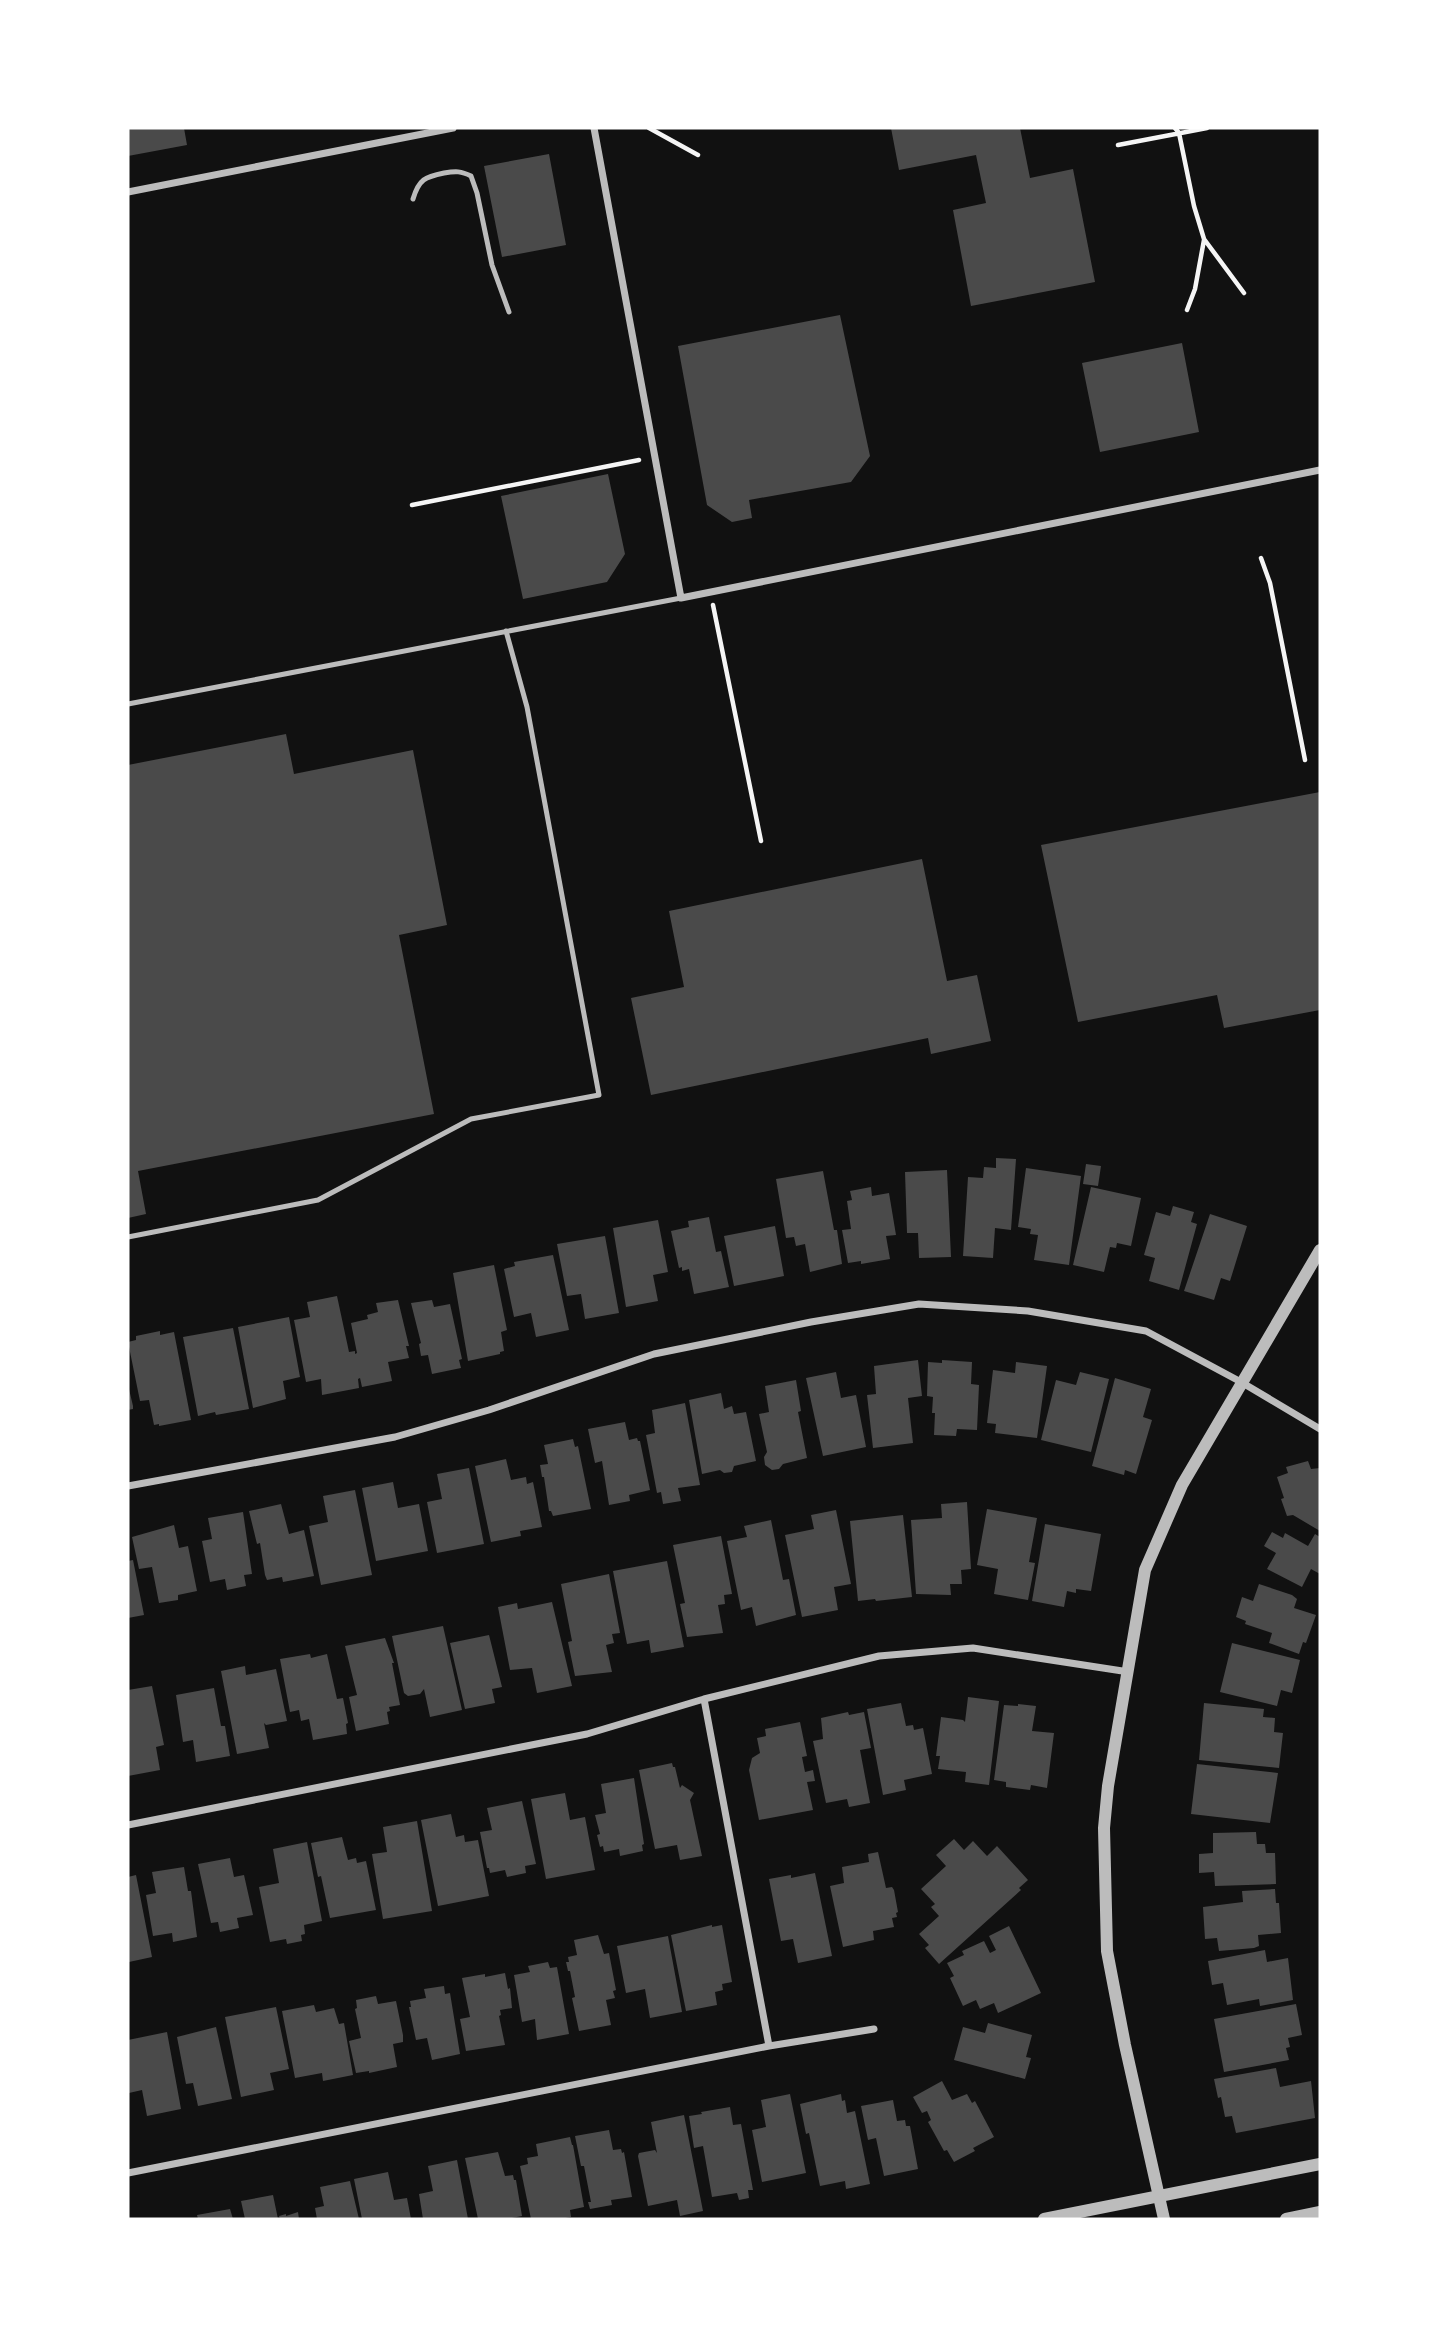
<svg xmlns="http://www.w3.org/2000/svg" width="1448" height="2347" font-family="Signika,sans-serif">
<rect width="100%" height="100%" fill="#111"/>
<path fill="#4a4a4a" d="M128,128H184L187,145L128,156Z
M891,128H1020L1030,178L1073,169L1095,282L971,306L953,210L986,203L976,155L899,170Z
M549,154L566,245L502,257L484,166Z
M840,315L870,456L851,482L749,500L752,518L732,522L707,505L678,346Z
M1182,343L1199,432L1100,452L1082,363Z
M608,474L625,554L607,582L523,599L501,496Z
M286,734L294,774L413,750L447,925L399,935L434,1114L138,1171L146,1214L128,1218V765Z
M1320,792V1010L1224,1028L1217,995L1078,1022L1041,845Z
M922,859L947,981L977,975L991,1041L931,1054L928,1038L651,1095L631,998L684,987L669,911Z
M996,1158L1016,1159L1011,1230L995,1228L993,1258L963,1256L968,1177L983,1178L984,1167L996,1168Z
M1086,1164L1101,1166L1098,1186L1083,1184Z
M1026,1168L1081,1176L1069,1265L1034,1260L1038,1235L1030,1234L1031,1229L1018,1227Z
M947,1170L951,1257L919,1258L918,1233H907L905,1172Z
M823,1171L834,1230H837L842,1264L810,1272L805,1244L796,1246L794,1237L786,1238L776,1179Z
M871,1187L872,1196L889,1193L896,1235L886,1236L890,1259L861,1264V1261L848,1263L842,1230L851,1229L847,1201L852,1200L850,1191Z
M1091,1187L1141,1198L1131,1246L1117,1243L1116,1248L1110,1247L1104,1272L1073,1265Z
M1173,1206L1194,1212L1191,1222L1197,1224L1179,1290L1149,1281L1155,1258L1144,1255L1156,1212L1170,1216Z
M1210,1214L1247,1226L1230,1281L1221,1278L1214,1300L1184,1291Z
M709,1217L716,1252L721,1251L729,1287L694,1294L689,1269L682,1271V1267L679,1268L671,1231L689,1227L688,1221Z
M658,1220L668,1272L653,1275L658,1301L626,1307L613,1228Z
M775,1226L784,1276L734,1286L724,1236Z
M605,1236L619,1313L585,1319L581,1294L567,1296L557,1244Z
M553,1255L569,1330L536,1337L531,1313L514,1317L504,1269L515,1266L514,1262Z
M494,1265L507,1330L501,1332L504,1351L500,1352V1354L468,1361L453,1273Z
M337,1296L349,1352L355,1351V1354L357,1353L351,1323L368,1319L367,1315L378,1312L376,1303L398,1300L409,1346H406L409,1358L388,1362L392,1381L362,1387L360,1378L358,1379L359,1388L322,1395L321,1379L306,1382L294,1320L310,1317L307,1302Z
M432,1300L434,1307L450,1304L462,1359L459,1360L461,1368L432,1374L428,1355L421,1356L419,1344L421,1343L411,1303Z
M289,1317L300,1377L283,1381L286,1399L253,1408L238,1327Z
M233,1328L249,1409L216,1415L215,1412L198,1416L183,1337Z
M160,1331V1335L174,1332L191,1420L159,1426V1424L154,1425L149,1400L140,1401L128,1342L136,1340V1336Z
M918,1360L922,1396L908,1398L913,1443L873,1448L867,1395L876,1394L874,1366Z
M942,1360L972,1362L971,1384L979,1385L977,1430L957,1429L956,1436L934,1435L935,1413H932L933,1397L927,1396L928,1362L942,1363Z
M1016,1362L1047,1366L1037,1438L995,1433L996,1424L987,1423L993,1370L1015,1373Z
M836,1372L841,1398L856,1395L866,1447L823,1456L806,1378Z
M1080,1372L1109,1379L1091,1452L1041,1440L1056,1380L1076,1385Z
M1115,1378L1151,1389L1143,1417L1152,1420L1136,1474L1125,1470L1124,1475L1092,1466Z
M796,1380L801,1411L798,1412L807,1458L783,1464L779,1469L772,1470L765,1465L764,1457L767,1452L759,1414L769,1412L765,1386Z
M128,1385L133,1406V1409L128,1410Z
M721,1393L724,1409L732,1406L734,1414L746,1412L756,1461L734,1466L732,1472L724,1473L720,1470L702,1474L689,1400Z
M685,1403L700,1485L678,1488L681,1501L663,1504L661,1492L657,1493L646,1435L655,1433L652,1410Z
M625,1422L629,1440L637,1438L638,1441H640L650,1490L629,1495L630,1501L609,1505L602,1461L595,1463L588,1429Z
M573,1439L575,1447L578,1446L591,1509L553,1516L551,1511H549L544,1477H542L540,1465L548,1464L544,1445Z
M506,1459L511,1480L526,1477L527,1484L533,1482L542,1527L520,1531L521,1536L491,1542L475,1466Z
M1308,1461L1311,1469L1320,1468V1531L1293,1515L1287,1516L1281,1499L1284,1498L1277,1477L1288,1473L1286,1467Z
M469,1468L484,1544L437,1553L427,1502L442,1499L437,1474Z
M393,1482L398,1508L419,1504L428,1551L376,1561L362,1488Z
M355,1490L372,1575L321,1585L309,1526L328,1522L323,1496Z
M967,1502L971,1569L961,1570L962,1584H950L951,1595L916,1594L911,1520L942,1518L941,1504Z
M281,1504L289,1534L304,1530L314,1576L283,1582L282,1577L267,1580L265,1575L260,1543L257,1544L249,1511Z
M987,1509L1037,1518L1029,1562L1035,1563L1028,1600L994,1594L998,1569L977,1565Z
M836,1510L851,1584L834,1587L838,1610L802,1617L785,1535L814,1529L811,1515Z
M243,1512L252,1574L244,1575L246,1586L227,1590L225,1579L210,1582L202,1541L212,1539L208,1518Z
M903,1515L912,1597L876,1601L875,1599L858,1601L850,1521Z
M771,1520L783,1580L789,1579L796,1615L756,1626L752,1607L741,1610L727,1541L747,1537L744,1526Z
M1045,1524L1101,1534L1091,1591L1076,1589V1593L1067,1591L1064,1607L1032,1601Z
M174,1525L179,1548L188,1546L197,1591L178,1595V1600L159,1603L152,1567L139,1569L132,1537Z
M1272,1532L1283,1538L1285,1533L1308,1546L1315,1534L1320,1537V1574L1311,1569L1302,1587L1267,1569L1276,1553L1264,1546Z
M721,1536L732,1594L724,1595L725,1604L718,1605L723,1633L687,1637L680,1604L685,1603L673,1545Z
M133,1560L144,1615L128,1618V1561Z
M667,1561L684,1647L651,1653L649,1640L627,1644L613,1571Z
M609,1574L620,1633L612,1634L614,1643L606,1645L612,1672L575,1676L568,1642L572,1641L561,1584Z
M1259,1584L1292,1595L1297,1599L1294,1608L1316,1615L1306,1643L1303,1642L1299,1654L1269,1643L1272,1633L1245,1624L1246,1621L1236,1617L1242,1597L1253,1601Z
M552,1602L572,1686L537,1693L532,1668L510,1670L498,1607L517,1603L518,1609Z
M443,1626L462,1710L430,1717L424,1689L420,1694L408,1696L404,1693L392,1636Z
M489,1635L502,1687L492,1689L495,1703L465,1709L450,1643Z
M385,1638L394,1663H392L400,1705L389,1707L390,1711L387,1712L389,1724L356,1731L349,1697L357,1695L345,1646Z
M1232,1643L1300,1660L1292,1693L1281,1690L1277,1706L1220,1692Z
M310,1654L311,1658L327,1654L337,1699L343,1698L348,1723L346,1724L347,1734L313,1740L309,1719L301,1721L299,1710L290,1712L280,1659Z
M245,1666L246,1675L276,1669L287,1721L266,1725L264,1723L269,1748L237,1754L221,1671Z
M152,1686L164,1745L156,1747L160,1770L128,1776V1690Z
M214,1688L221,1726H225L230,1756L196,1762L193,1740L183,1742L176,1695Z
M968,1697L999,1701L989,1785L965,1782L966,1772L938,1769L940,1756H936L941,1717L963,1720L965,1722Z
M901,1703L906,1726L913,1725L914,1730L923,1728L932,1774L904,1780L906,1790L883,1795L867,1709Z
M1204,1703L1264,1709L1263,1717L1275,1718L1274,1732L1283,1733L1279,1768L1199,1760Z
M1018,1704L1036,1706L1032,1731L1054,1733L1047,1788L1031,1785L1030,1790L1006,1787V1782L994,1780L1004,1705L1018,1706Z
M848,1712L849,1715L864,1712L871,1748L860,1750L870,1803L849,1807L847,1799L826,1803L813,1741L823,1739L821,1718Z
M800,1722L807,1756L802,1757L805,1772L813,1770L815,1781L807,1782L813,1810L759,1820L749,1770L752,1758L760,1753L757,1738L766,1736L765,1729Z
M672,1763L673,1767H675L680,1788L682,1785L694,1793L690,1800L702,1856L680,1860L677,1845L655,1849L639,1770Z
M1197,1764L1278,1773L1270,1823L1191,1814Z
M634,1778L644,1844L642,1845L643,1851L620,1856L619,1849L604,1852L603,1846L600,1847L597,1835L600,1834L595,1815L606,1813L601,1784Z
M565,1793L570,1820L585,1817L595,1870L546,1879L531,1799Z
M522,1801L536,1864L525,1866L526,1873L507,1877L505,1870L490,1873L489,1868H487L480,1832L492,1830L487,1808Z
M451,1814L456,1837L464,1835L465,1842L478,1840L489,1896L438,1906L421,1820Z
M417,1821L432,1911L383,1919L372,1854L387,1852L383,1827Z
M1256,1832L1257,1844H1265L1266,1853H1275L1276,1884L1215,1886L1214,1872L1199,1873V1854L1213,1853V1833Z
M342,1837L348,1860L356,1858L357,1863L366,1861L376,1910L330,1918L321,1876L318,1877L311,1843Z
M954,1839L964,1850L973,1841L987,1856L997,1846L1028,1880L1019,1888L1021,1890L939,1964L925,1948L929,1945L919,1934L939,1916L931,1907L935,1904L921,1889L946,1866L936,1855Z
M307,1842L322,1921L304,1925L305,1934L301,1935L302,1941L287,1944L286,1939L270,1942L259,1887L279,1883L273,1849Z
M878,1852L886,1888L892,1887L894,1890L898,1912L896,1913L897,1917L892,1918L894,1927L873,1931L874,1940L843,1947L830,1886L844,1883L842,1867L869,1862L868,1854Z
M230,1858L234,1877L244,1875L253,1915L237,1918L239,1928L220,1932L218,1922L211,1923L198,1864Z
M184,1867L188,1891H191L197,1937L173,1942L172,1933L153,1936L146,1895L156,1893L152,1872Z
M815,1873L832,1956L798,1963L793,1939L781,1941L769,1879L791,1875V1878Z
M136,1875L152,1957L129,1962L128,1877Z
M1275,1889L1276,1903H1279L1281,1933L1258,1935L1259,1946L1254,1948L1219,1951L1217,1938L1205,1939L1203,1907L1243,1902L1242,1891Z
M712,1925V1927L722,1925L732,1982L722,1984L723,1990L715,1992L717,2005L686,2011L671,1935Z
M1009,1926L1041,1993L998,2013L994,2003L980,2009L976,2000L963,2006L950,1978L954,1976L947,1963L964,1955L962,1951L984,1941L990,1953L996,1950L989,1936Z
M598,1935L604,1954L609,1953L616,1990L613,1991L615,1998L606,2000L611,2025L579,2031L572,1998L575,1997L570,1971H568L566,1962H569L568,1957L577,1955L574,1940Z
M668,1936L682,2012L650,2018L645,1989L626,1993L617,1946Z
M1265,1950L1267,1962L1288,1958L1293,2000L1260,2006L1259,1999L1227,2005L1223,1983L1212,1985L1208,1961Z
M548,1962L550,1968L557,1967L569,2034L537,2040L535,2019L522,2022L514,1975L530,1972L528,1966Z
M505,1973L508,1989L510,1988L512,2008L500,2010L501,2015L499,2016L505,2045L466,2051L460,2019L470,2017L462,1978L485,1974V1977Z
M444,1986L445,1994L450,1993L460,2054L432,2060L427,2038L416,2040L409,2007H411L410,2001L426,1998L424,1989Z
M376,1996L378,2004L396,2001L403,2035V2042L393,2044L397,2067L369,2073V2071L356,2073L349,2041L361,2038L355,2009L357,2008L356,2000Z
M1296,2004L1302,2035L1288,2038L1290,2047L1286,2048L1289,2060L1224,2072L1214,2019Z
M314,2005L316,2012L334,2008L339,2024L344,2023L353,2075L323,2081L322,2073L295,2078L282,2011Z
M276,2007L289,2069L270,2073L274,2090L241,2097L225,2017Z
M988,2023L1032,2035L1026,2057L1031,2058L1025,2079L954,2060L963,2027L985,2033Z
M216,2027L232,2099L198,2106L193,2083L186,2084L177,2037Z
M167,2032L181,2109L147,2116L142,2090L129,2093L128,2040Z
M1276,2068L1280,2087L1311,2081L1315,2118L1236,2133L1232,2116L1225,2117L1221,2097L1218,2098L1214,2079Z
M942,2081L952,2100L967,2094L972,2103L975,2101L994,2137L973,2148L975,2151L954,2162L947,2150L944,2151L928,2122L931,2120L927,2111L922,2113L913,2097Z
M790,2094L806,2173L762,2182L752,2130L766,2127L761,2100Z
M841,2094L842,2101L845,2100L847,2113L855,2111L870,2184L846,2189L845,2181L820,2186L809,2133L806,2134L800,2104Z
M893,2100L897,2121L905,2120L906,2126H910L918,2169L884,2176L876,2138L868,2140L861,2106Z
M730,2107L733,2125L741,2124L753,2190H748L749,2198L739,2200L737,2193L712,2197L703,2146L694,2148L689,2116L702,2114L701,2112Z
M684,2115L703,2211L680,2216L677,2200L648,2206L638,2156L639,2153L655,2150L657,2153L651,2122Z
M609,2130L613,2150L621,2149L622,2153L624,2152L632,2197L611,2200L612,2205L590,2209L588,2202H591L584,2166H581L575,2136Z
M570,2137L572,2145H573L584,2207L570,2210L571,2217L560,2219H531L520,2166L528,2164L527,2158L538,2156L536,2144Z
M498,2152L505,2176L513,2175L514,2180H516L522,2216L506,2219H478L465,2158Z
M457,2160L468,2219H423L419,2194L433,2191L428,2166Z
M388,2172L394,2200L407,2198L411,2219H362L354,2179Z
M350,2181L359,2219H317L315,2208L324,2206L320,2187Z
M273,2195L278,2219H245L241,2201Z
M230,2209L233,2219H198L197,2215Z
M298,2212L299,2219H280L279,2216L286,2214V2216Z"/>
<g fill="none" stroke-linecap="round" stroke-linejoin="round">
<path stroke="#f5f5f5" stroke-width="4.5" d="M649,128L698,155
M1175,128L1179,133L1194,206L1204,239L1244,293
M1118,145L1207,128
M1187,310L1195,289L1204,240
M412,505L639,460
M1261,558L1270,583L1305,760
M713,605L761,841"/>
<path stroke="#bcbcbc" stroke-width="5" d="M413,199C419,179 425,177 444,173C456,171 461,171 471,176L477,193L492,265L509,312
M128,704L681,598
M128,1237L318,1200L471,1119L599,1095L527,707L506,631"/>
<path stroke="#bcbcbc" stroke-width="7" d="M594,128L681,598L1320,470
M128,192L453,128
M128,1486L395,1437L489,1410L654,1354L811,1322L919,1304L1028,1311L1146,1331L1241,1382L1320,1429
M128,1825L587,1734L704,1699L879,1656L973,1648L1129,1672
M769,2046L874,2029
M128,2173L769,2046L704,1699"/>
<path stroke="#bcbcbc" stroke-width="12" d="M1044,2219L1320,2164
M1164,2219L1125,2045L1107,1951L1104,1828L1108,1786L1145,1570L1182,1485L1320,1250
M1286,2219L1320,2212"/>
</g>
<rect width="1448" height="2347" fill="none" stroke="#ffffff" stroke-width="259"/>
</svg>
